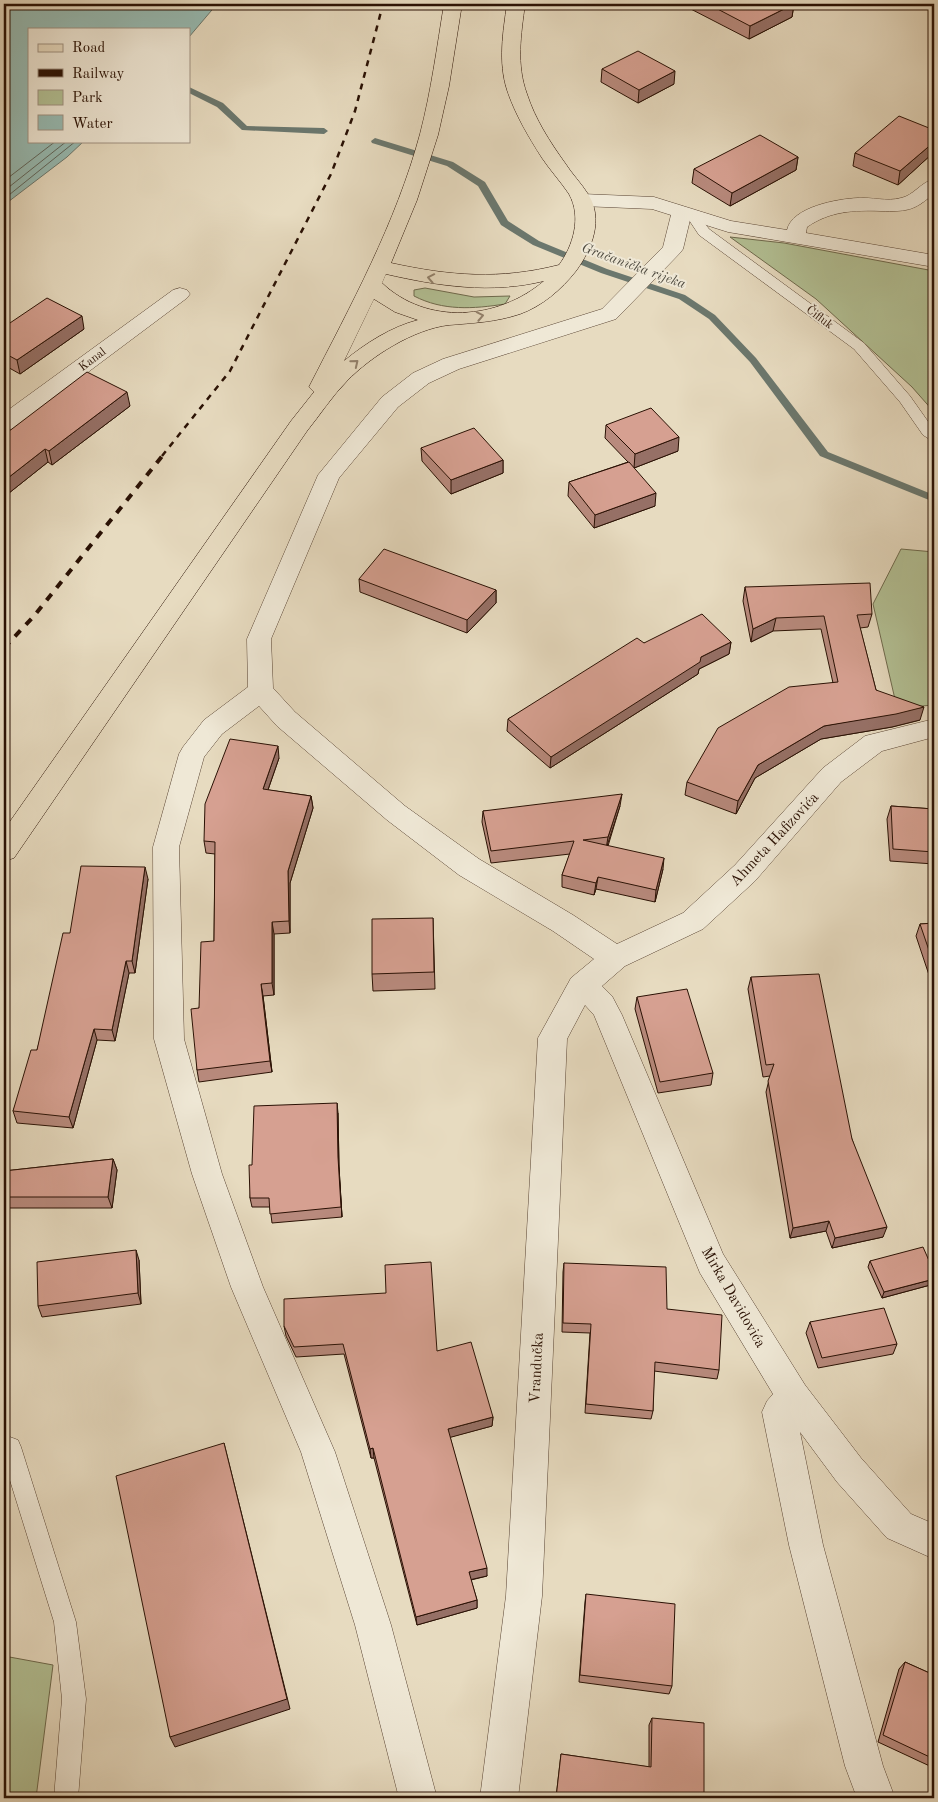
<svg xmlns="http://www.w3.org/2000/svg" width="938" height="1802" font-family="'Old Standard TT',serif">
<rect width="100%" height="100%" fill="#e7dbc0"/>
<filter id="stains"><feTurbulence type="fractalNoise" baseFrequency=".004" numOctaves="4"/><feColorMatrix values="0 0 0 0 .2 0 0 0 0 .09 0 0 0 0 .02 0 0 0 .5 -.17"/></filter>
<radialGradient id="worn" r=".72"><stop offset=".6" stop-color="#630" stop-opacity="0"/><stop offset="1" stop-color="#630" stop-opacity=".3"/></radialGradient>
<path fill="#b3c195" stroke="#6e694c" d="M730,237L784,243L934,271V412L912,387L816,299Z
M425,288L474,297L510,296L505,304C473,309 443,311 414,296V290Z
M901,549L934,552V705L897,708L873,604Z
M4,1656L53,1665L36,1798H4Z"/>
<path fill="#97bbb3" stroke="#6b776d" d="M8,4H217L189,37V29H29V141H84L67,157L4,205V7Z"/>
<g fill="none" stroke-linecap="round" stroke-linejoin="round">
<path stroke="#60665c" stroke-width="1" d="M4,181L56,141
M4,191L67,141
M4,199L76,141"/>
<path fill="#6b776d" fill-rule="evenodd" d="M189,87L223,103L247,126L324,128L328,131L324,134L242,130L217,107L189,93Z
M375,138L453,162L485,182L508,221L539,241L607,269L685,295L715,315L756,358L828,452L934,495V502L820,456L750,362L709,319L679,299L601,273L533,245L501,225L478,186L447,166L372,143L371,141Z"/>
<defs>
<path id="lane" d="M691,210L695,211L709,229L864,343L910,396L934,430V442L923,435L900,402L854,349L699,235L685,214Z
M10,1437L18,1440L21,1447L76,1622L86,1699L78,1798H54L62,1699L54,1622L4,1461V1439Z"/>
<path id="street" d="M934,179V194C928,198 922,204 915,207C905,212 892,211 881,211C854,210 830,211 807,227L806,233L934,255V267L728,232L690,220L683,249L680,253L616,319L459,369L429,383L398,407L339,478L271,639L273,688L295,712L405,806L479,859L573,915L617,944L683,913L735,865L823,768L865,736L934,719V737L882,751L841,782L755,881L703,929L625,966L602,986L612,996L622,1015L723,1254L805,1385L861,1458L911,1514L934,1524V1559L887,1538L837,1482L800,1432L823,1545L883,1766L895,1798H857L845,1766L789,1545L762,1412L767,1401L773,1394L700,1273L594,1015L585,1005L567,1039L542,1596L518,1798H480L506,1596L538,1038L571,978L594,959L553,931L459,875L387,820L277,726L259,706L222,734L204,757L179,847L184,1039L222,1174L263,1287L335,1452L391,1625L437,1798H399L355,1625L301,1452L231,1287L192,1174L154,1039L153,847L179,754L183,747L204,720L248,687L247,639L318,475L382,397L413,373L443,359L602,309L663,247L671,215L652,209L582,206L575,204L572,200L575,196L582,194L654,197L731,221L787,230C792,207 837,199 858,198C871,197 887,202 901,198C913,196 921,182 934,179Z
M180,288L187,290L190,294L187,298L12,429L4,431V413L173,290Z"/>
<path id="primary" d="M444,4H462L449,86L438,135L417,200L391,263C450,276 500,280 559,265C573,246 582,217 569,194C561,182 550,170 542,158C528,136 515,114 507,90C498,62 503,32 507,4H525C521,35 516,64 527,94C535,119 550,142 565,163C572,174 581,183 588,194C604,219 592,249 576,271C561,290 542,306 520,314C496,322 473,323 449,325C414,329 371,356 347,381C332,396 320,415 307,431L14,858L4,861V830L291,421L314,392L309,387C351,305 396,223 420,134C431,92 437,47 444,4ZM386,274C438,286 491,294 544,281C498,320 427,326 382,283ZM374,299L395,312L418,320C391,327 366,343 344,361Z"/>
</defs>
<use href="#lane" stroke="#594433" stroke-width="1"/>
<use href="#street" stroke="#594433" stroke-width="1"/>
<use href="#primary" stroke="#2a1104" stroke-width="1"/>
<use href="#lane" fill="#efe8d6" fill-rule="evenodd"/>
<use href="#street" fill="#efe8d6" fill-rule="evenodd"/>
<use href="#primary" fill="#e7dbc0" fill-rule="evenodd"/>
<path stroke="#2a1104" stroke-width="2.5" stroke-dasharray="6 6" stroke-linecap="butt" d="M162,456L230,371L331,174L355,111L383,4"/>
<path stroke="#2a1104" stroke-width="4" stroke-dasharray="8 8" stroke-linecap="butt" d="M4,648L34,616L163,455"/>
</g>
<path fill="#b88a7d" stroke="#2a1104" d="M685,4H794L792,17L749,39L685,6Z
M602,69L674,84L638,103L601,82Z
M934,130V152L898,185L853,166L855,153Z
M798,157L796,170L730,206L692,183L694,169Z
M4,327L84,329L20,374L4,365Z
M130,406L52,465L48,462L4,497V435Z
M606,425L678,451L634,468L655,506L594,528L568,496L569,482L628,462L605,438Z
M421,448L503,460V473L451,494L422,461Z
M359,579L496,590V603L467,633L360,592Z
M745,587L872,614L868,627L860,628L876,690L920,720L892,727L821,739L755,778L736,814L685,795L687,782L833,683L821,629L773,631L751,642L743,601Z
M731,642L729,654L699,669L698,674L550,768L507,731L508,719L644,643Z
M279,758L268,790L311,796L313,808L290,883V933L274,934V995L263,996L272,1072L199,1082L197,1070L199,1008L214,941L215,854L206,853L204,841Z
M620,806L608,846L663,869L655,902L596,889L594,895L562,887V875L570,854L491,863L482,822L483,811Z
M891,806L934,809V864L890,861L887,819Z
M148,879L135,973H129L115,1041L97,1040L73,1128L17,1123L13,1111L37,1050L70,933Z
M433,918L435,989L373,991L372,974Z
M934,923V990L916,936L920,924Z
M751,977L852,1139L883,1237L832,1248L826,1231L790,1238L766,1092L770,1076L763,1077L748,989Z
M637,997L713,1073L711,1085L658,1093L635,1009Z
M338,1113L339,1167L342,1217L272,1223L270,1207H252L250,1198L252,1165Z
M113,1159L117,1170L112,1208H4V1171Z
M139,1260L141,1304L42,1317L38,1306Z
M870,1261L934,1272V1284L882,1298L868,1267Z
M564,1263L667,1309L719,1370L717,1379L654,1371L653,1411L651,1419L585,1413L590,1333L562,1332L563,1272Z
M810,1322L897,1344L893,1354L818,1368L806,1333Z
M284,1326L437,1351L493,1417L492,1426L450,1437L487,1576L471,1580L477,1600V1608L417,1625L374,1458H371L344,1354L296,1357L286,1336Z
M586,1594L672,1686L669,1694L579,1682L585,1602Z
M905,1662L934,1675V1768L878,1742L899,1669Z
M652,1718L704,1798H556L561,1754L649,1767V1725Z"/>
<path fill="#967066" stroke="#2a1104" d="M794,4L792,17L749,39L750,26Z
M675,71L674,84L638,103L639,90Z
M934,142V152L898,185L900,171Z
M798,157L796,170L730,206L732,193Z
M82,316L84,329L20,374L17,360Z
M127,392L130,406L52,465L49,451Z
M679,437L678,451L634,468L635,454Z
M45,449L48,462L4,497V481Z
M503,460V473L451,494V480Z
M656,493L655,506L594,528L595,515Z
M496,590V603L467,633V620Z
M776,618L773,631L751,642L753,629Z
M731,642L729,654L699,669L698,674L550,768L551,757L701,657Z
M924,707L920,720L892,727L821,739L755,778L736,814L738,801L758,765L824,726Z
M278,746L279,758L264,801L263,789Z
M622,794L620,806L606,849L608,837Z
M311,796L313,808L290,883V933L289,921L288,871Z
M664,858L663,869L655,902L656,890Z
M145,867L148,879L135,973L132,961Z
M598,877L596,889L594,895L596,883Z
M272,922L274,934V995L272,983Z
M126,961L129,973L115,1041L112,1030Z
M261,984L263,996L272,1072L270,1061Z
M94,1029L97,1040L73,1128L69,1117Z
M337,1103L338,1113L339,1167L342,1217L338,1157Z
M113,1159L117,1170L112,1208L108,1197Z
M829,1221L826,1231L790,1238L793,1228Z
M887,1227L883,1237L832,1248L835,1238Z
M136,1250L139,1260L141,1304L138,1293Z
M934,1279V1284L882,1298L884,1292Z
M493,1417L492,1426L448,1438V1429Z
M224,1443L290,1709L175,1747L170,1737Z
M373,1448L374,1458H371L370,1449Z
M487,1568V1576L469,1580V1572Z
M477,1600V1608L417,1625L416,1617Z"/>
<path fill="#d6a091" stroke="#2a1104" d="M708,4H794L750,26Z
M638,51L675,71L639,90L602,69Z
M899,116L934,130V142L900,171L855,153Z
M760,135L798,157L732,193L694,169Z
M47,298L82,316L17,360L4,353V327Z
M87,372L127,392L49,451L45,449L4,481V435Z
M651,408L679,437L635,454L606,425Z
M474,428L503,460L451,480L421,448Z
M629,462L656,493L595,515L569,482Z
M384,549L496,590L467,620L359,579Z
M870,583L872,614L857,615L876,690L924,707L896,714L824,726L758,765L738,801L687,782L718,728L789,687L838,682L824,616L776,618L753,629L745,587Z
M702,614L731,642L701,657L700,662L551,757L508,719L637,638L644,643Z
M230,739L278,746L263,789L311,796L288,871L289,921L272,922V983L261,984L270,1061L197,1070L191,1009L199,1008L201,942L214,941L215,842L204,841L205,804Z
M622,794L608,837L583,840L664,858L656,890L598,877L596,883L562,875L574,841L491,851L483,811Z
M891,806L934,809V852L893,849Z
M81,866L145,867L132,961H126L112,1030L94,1029L69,1117L13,1111L31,1050H37L63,933H70Z
M433,918L434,972L372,974V919Z
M934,923V965L920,924Z
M819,974L852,1139L887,1227L835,1238L829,1221L793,1228L768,1081L774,1064L766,1065L751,977Z
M687,989L713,1073L660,1082L637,997Z
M337,1103L338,1157L341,1207L270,1214L269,1198H250L249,1165H252L254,1106Z
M113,1159L108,1197H4V1171Z
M923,1247L934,1272V1279L884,1292L870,1261Z
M136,1250L138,1293L38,1306L37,1262Z
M431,1262L437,1351L471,1342L493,1417L448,1429L487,1568L469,1572L477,1600L416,1617L373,1448L370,1449L343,1344L294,1347L284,1326V1299L386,1293L385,1265Z
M564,1263L666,1267L667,1309L722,1315L719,1370L655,1362L653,1411L586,1404L591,1324L563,1323Z
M884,1308L897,1344L822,1358L810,1322Z
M224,1443L287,1699L170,1737L116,1476Z
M586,1594L675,1604L672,1686L580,1675Z
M905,1662L934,1675V1759L883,1735Z
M652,1718L704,1723V1798H556L561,1754L651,1767Z"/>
<defs><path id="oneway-chevron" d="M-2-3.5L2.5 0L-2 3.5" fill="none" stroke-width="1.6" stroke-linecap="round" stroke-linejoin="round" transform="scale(1.25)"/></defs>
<g stroke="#92806b">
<use href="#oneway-chevron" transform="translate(431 278) rotate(-169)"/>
<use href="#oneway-chevron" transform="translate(480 316) rotate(-11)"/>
<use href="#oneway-chevron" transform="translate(355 363) rotate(-39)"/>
</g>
<g text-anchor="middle" stroke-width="4" stroke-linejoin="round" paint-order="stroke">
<g font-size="12" fill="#2a1104" stroke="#efe8d6">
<text transform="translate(820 317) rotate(37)" y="4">Čifluk</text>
<text transform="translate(92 359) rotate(-37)" y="4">Kanal</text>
</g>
<g font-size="14" font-style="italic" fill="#504c41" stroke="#efe8d6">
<text transform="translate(634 265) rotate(20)" y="5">Gračanička rijeka</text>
</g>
<g font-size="15" fill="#2a1104" stroke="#efe8d6">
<text transform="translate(774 839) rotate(-47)" y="5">Ahmeta Hafizovića</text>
<text transform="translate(734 1297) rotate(60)" y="5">Mirka Davidovića</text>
<text transform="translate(536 1368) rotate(-87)" y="5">Vrandučka</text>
</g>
</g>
<rect width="938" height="1802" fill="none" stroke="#e7dbc0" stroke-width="20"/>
<rect x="5" y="5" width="928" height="1792" fill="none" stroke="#2a1104" stroke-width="2.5"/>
<rect x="10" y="10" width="918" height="1782" fill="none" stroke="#2a1104"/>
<rect x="28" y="28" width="162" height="115" fill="#efe8d6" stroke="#a09282"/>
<rect x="38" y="44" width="25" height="8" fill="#e7dbc0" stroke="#a09282"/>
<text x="72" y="52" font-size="15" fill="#2a1104">Road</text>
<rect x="38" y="69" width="25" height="8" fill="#2a1104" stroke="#a09282"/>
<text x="72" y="78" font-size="15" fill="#2a1104">Railway</text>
<rect x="38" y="90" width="25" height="15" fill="#b3c195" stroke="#a09282"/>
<text x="72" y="102" font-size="15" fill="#2a1104">Park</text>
<rect x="38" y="115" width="25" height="15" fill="#97bbb3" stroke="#a09282"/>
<text x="72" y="128" font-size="15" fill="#2a1104">Water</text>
<rect width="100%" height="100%" filter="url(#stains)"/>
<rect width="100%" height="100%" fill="url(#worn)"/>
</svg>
